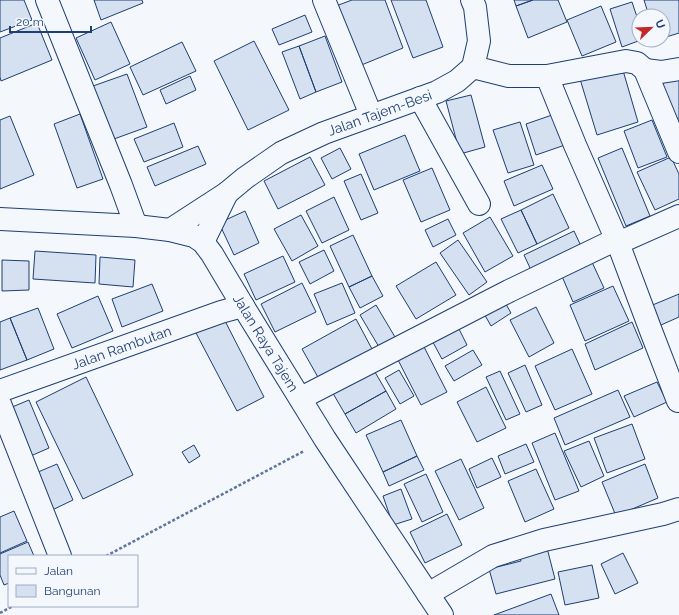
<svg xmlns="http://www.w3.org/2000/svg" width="679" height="615" font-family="Raleway,sans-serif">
<rect width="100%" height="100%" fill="#f4f7fb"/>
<path fill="#d5e0f0" stroke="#1d3f73" d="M0,0H24L32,20L0,32Z
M94,0H142L143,3L101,20Z
M352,0H385L403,48L359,66L336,6Z
M391,0H426L443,47L413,58Z
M514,0H533L516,6Z
M533,0H558L567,22L528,38L516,6Z
M644,0H679V33L663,38V16H649Z
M632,2L639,23V40H641L622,47L610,9Z
M601,6L616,42L582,56L567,20Z
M305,15L312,32L279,45L272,29Z
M111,22L130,64L95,80L76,38Z
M37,23L52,60L1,81L0,77V38Z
M325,36L342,82L316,92L299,46Z
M254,41L289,110L248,130L214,61Z
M182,42L196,71L143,95L130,67Z
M299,46L316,92L300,99L282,52Z
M622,67L638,122L597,135L580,79Z
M127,74L147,127L114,139L93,86Z
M190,76L196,90L166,104L160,90Z
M679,76V141L656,86Z
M471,95L485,147L460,154L446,101Z
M80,114L103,179L77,188L54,124Z
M555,114L565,145L536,155L526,124Z
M10,116L34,175L0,189V120Z
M652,120L667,157L638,168L624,131Z
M520,122L534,165L508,173L493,130Z
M174,123L183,147L144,162L134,139Z
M405,135L420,171L374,190L359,154Z
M198,146L206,164L155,186L147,167Z
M340,148L351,169L332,179L321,158Z
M622,148L650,216L626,226L598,158Z
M310,157L325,185L278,209L264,181Z
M671,157L679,174V199L655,210L637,172Z
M542,165L553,189L514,206L504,181Z
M432,168L450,210L421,222L403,180Z
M361,174L378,213L361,220L344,181Z
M553,194L569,228L537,244L521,210Z
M334,197L349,230L322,243L306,211Z
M521,210L537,244L518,253L501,219Z
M245,211L259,243L234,255L219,223Z
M301,215L318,246L292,261L274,229Z
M490,217L513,256L485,272L463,233Z
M448,219L456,235L433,247L425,230Z
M574,231L581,246L531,270L524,255Z
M353,235L372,276L349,287L330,246Z
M458,240L487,282L469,295L440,253Z
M324,250L334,271L310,284L299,262Z
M35,251L96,255L95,283L33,279Z
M283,256L295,282L256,300L244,274Z
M100,257L135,260L133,287L99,284Z
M2,260L29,261V290L2,291Z
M591,260L604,288L573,302L561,274Z
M436,262L456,295L416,319L396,286Z
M372,276L383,296L360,308L349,287Z
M302,283L316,312L275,332L261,304Z
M342,283L355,313L327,325L314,294Z
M152,284L163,311L122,327L112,299Z
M613,286L629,321L585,341L570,305Z
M679,294V317L652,329L643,309Z
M98,296L113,331L72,348L57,314Z
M503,299L511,313L491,326L482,310Z
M376,305L395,337L379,347L360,315Z
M536,307L554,343L529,357L510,320Z
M38,308L54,349L27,360L10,318Z
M10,318L27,360L0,370V322Z
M224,319L264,397L237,411L196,333Z
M356,319L372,349L319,379L302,349Z
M455,321L467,345L442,359L429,335Z
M632,322L643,348L595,370L585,344Z
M421,341L447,392L421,405L395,354Z
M572,349L592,394L555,410L535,366Z
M473,350L482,365L454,381L445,366Z
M525,365L542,405L526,412L508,373Z
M372,367L386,391L345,414L331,390Z
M399,370L414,396L400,404L385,378Z
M500,371L520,414L506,420L486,377Z
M86,377L133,475L83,499L36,402Z
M657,382L667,402L634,417L624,396Z
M486,387L506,428L477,442L457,402Z
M618,390L630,417L565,445L554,418Z
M386,391L396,409L356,433L345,414Z
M29,400L49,448L26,458L5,410Z
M401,420L417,456L383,472L366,435Z
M632,424L645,459L607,473L594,438Z
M555,433L579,491L555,500L532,443Z
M589,441L604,476L581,487L564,451Z
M526,444L534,462L505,474L498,456Z
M194,445L200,456L189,463L182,452Z
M417,456L424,470L389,486L383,472Z
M492,458L501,477L477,488L469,469Z
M461,459L484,508L459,520L435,471Z
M57,464L73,500L48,512L31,475Z
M645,464L658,498L616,516L602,482Z
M536,469L554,509L525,522L508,481Z
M426,474L443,512L422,522L404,484Z
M401,489L412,519L393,525L383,496Z
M14,511L27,541L0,553V517Z
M447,514L462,545L425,563L410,532Z
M28,542L34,556H9V583L4,585L0,575V554Z
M546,544L555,579L496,594L489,569L521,561L518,551Z
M623,553L638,583L615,594L601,564Z
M592,565L599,598L565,605L558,572Z
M551,594L559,615H494Z"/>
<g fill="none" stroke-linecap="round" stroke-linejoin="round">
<defs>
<g id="minor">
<path d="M47,0L121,185L136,226"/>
<path d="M324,0L371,115"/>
<path d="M473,67L509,76H547L626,61L637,63L645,70L679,152"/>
<path d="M645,70L661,72L679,69"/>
<path d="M547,76L575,145L618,243L651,331L678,401L679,400"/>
<path d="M420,98L479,204"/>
<path id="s1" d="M170,230L227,193L245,178L281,153L324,133L437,92L457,81L473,67L479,41L475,7L472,0"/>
<path d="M203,242L227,193"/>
<path d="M618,243L679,216"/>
<path id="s2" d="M0,391L221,312L243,306"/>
<path d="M301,398L509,291L617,239"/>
<path d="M0,404L60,556"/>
<path d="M428,594L493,556L544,540L663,514L679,509"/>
</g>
<g id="major">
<path id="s3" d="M0,219L136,226L170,230L194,236L203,242L212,254L243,306L325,439L442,615"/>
</g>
</defs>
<use href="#minor" stroke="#1d3f73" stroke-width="24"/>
<use href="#major" stroke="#1d3f73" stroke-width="24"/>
<path stroke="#5e769c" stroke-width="2.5" stroke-dasharray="3 2" stroke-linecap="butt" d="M106,556L304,451
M0,613L13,606"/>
<use href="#minor" stroke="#f4f7fb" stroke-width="22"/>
<use href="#major" stroke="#f4f7fb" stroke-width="22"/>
</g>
<g text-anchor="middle" stroke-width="3" stroke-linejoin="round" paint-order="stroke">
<g font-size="14" fill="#1d3f73" stroke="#f4f7fb">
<text dy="5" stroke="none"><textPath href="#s1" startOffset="242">Jalan Tajem-Besi</textPath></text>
<text dy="5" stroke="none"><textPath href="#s3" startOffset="325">Jalan Raya Tajem</textPath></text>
<text dy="5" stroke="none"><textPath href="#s2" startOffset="129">Jalan Rambutan</textPath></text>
</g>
</g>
<rect x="8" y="555" width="130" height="52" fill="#f4f7fb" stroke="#9eadc5"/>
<rect x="16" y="568" width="20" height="6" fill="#f4f7fb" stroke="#9eadc5"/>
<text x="44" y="575" font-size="12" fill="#1d3f73">Jalan</text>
<rect x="16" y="585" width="20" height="12" fill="#d5e0f0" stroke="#9eadc5"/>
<text x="44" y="595" font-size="12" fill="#1d3f73">Bangunan</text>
<g transform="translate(651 28) rotate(67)"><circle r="19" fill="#f4f7fb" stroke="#9eadc5"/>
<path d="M0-3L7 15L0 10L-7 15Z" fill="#c62828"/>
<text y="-6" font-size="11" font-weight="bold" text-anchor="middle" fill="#1d3f73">U</text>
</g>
<path d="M10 26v6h81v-6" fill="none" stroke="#1d3f73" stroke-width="2"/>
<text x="16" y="26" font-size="12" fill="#1d3f73" stroke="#f4f7fb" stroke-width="3" paint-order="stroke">20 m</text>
</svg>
